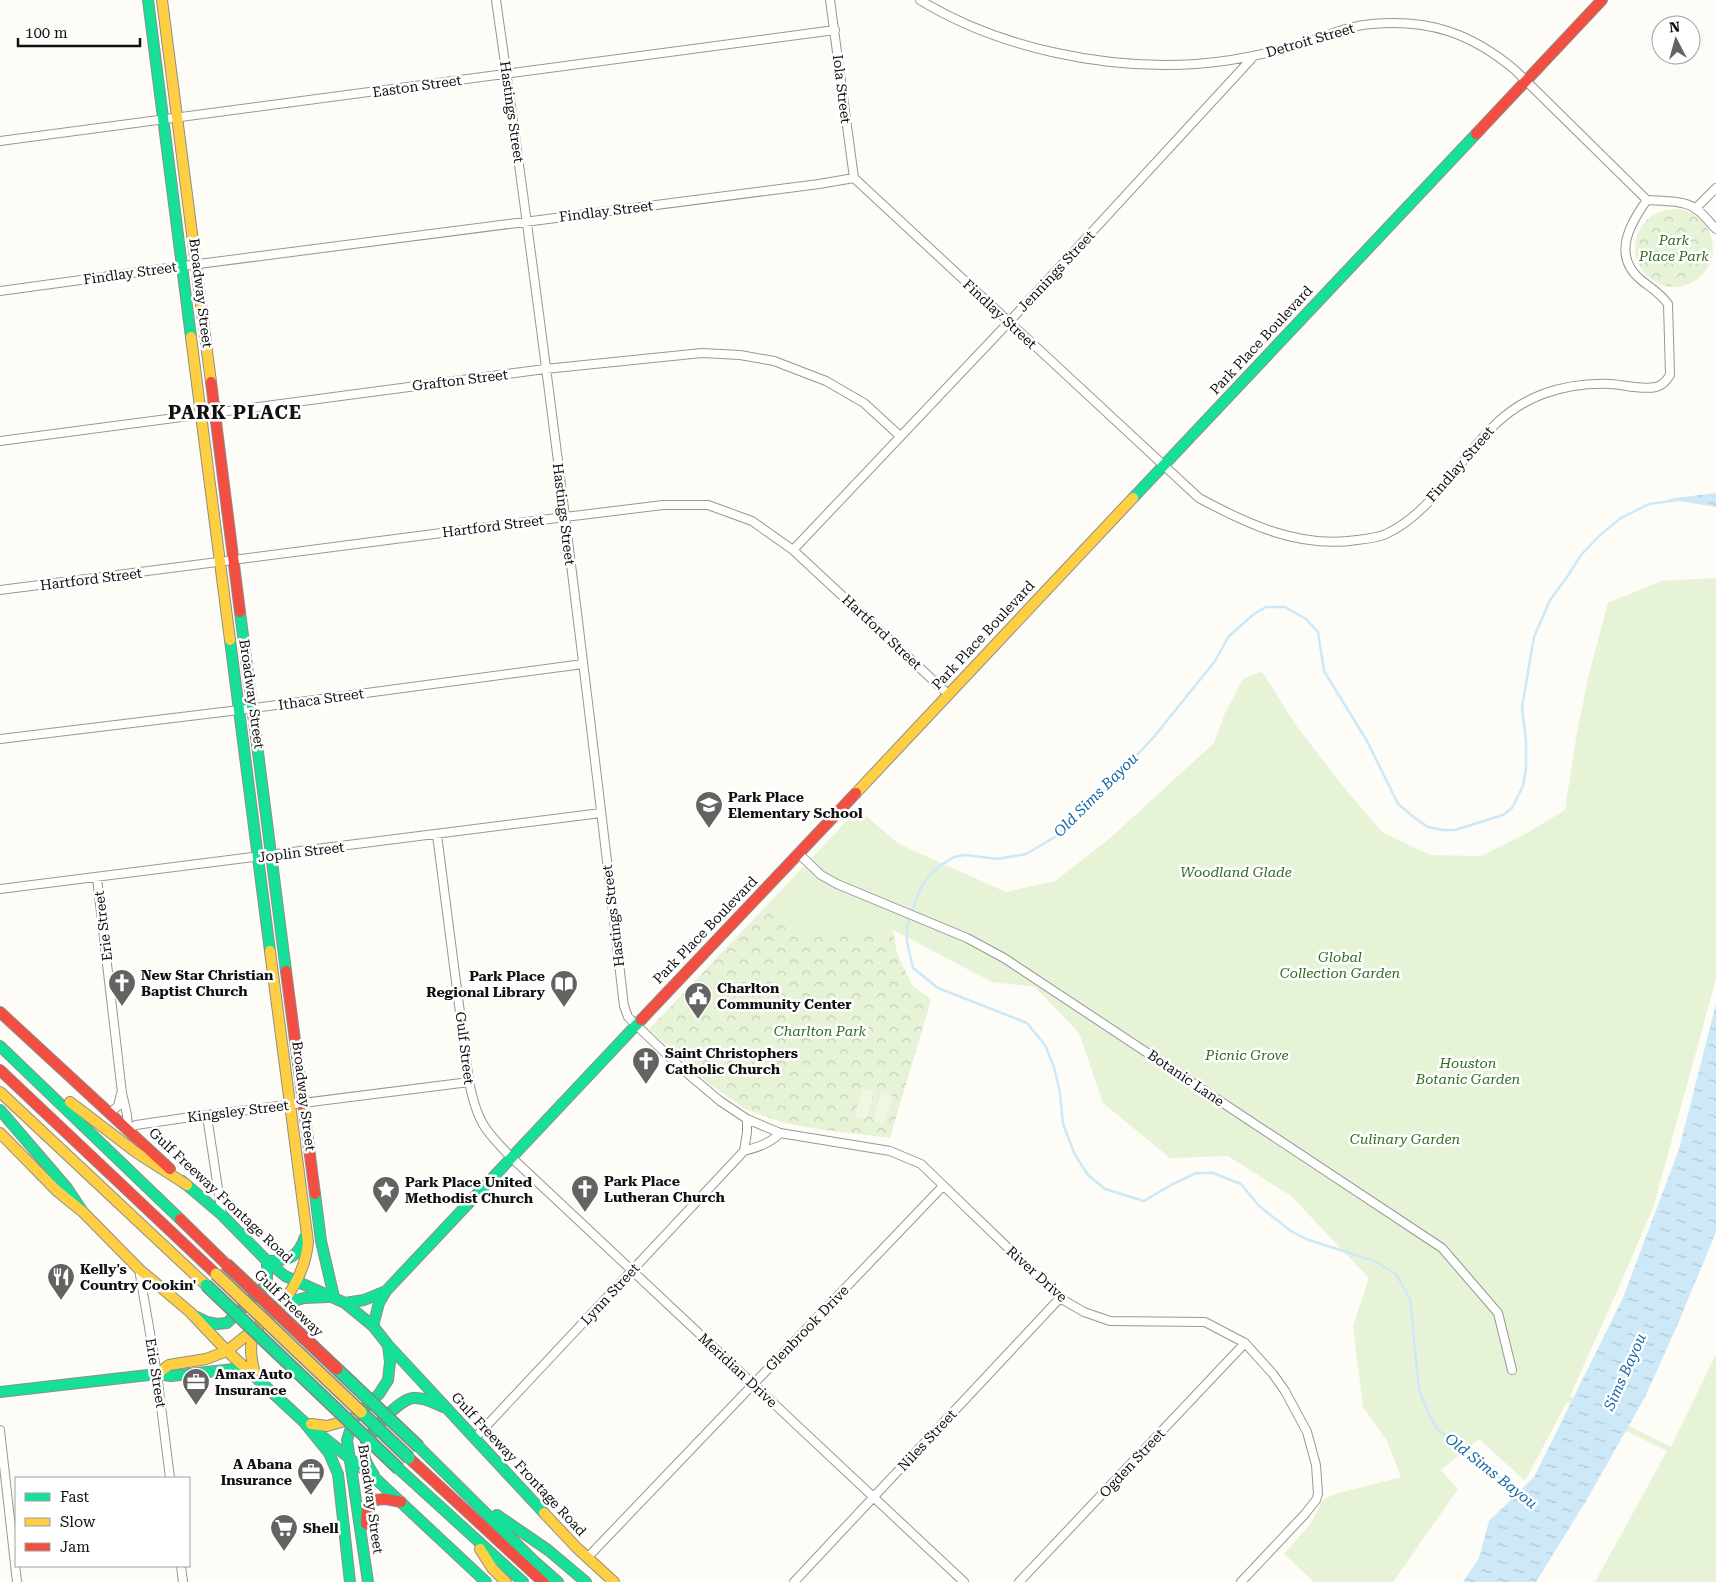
<svg xmlns="http://www.w3.org/2000/svg" width="1716" height="1582" font-family="'Roboto Serif',serif">
<defs>
<pattern id="park-crowns" width="20" height="18" patternUnits="userSpaceOnUse" patternTransform="scale(1.25)"><rect width="20" height="18" fill="#e7f3d7"/><path d="M2 6a3 3 0 1 1 6 0M12 15a3 3 0 1 1 6 0" fill="none" stroke="#c5cfb8"/></pattern>
<pattern id="water-ripples" width="26" height="14" patternUnits="userSpaceOnUse" patternTransform="scale(1.25)"><rect width="26" height="14" fill="#cde8f7"/><path d="M2 4q2-2 4 0t4 0M15 11q2-2 4 0t4 0" fill="none" stroke="#afc6d3"/></pattern>
</defs>
<rect width="100%" height="100%" fill="#fdfcf7"/>
<path fill="url(#park-crowns)" d="M1635 248a39 39 0 1 1 78 0a39 39 0 1 1-78 0Z
M768,904L800,935L893,930L897,953L912,985L931,1000L890,1138L824,1130L784,1123L745,1109L705,1081L649,1029Z"/>
<path fill="#e7f3d7" d="M1716,578V979L1654,1205L1619,1287L1570,1396L1671,1447L1716,1354V1582H1595L1667,1451L1567,1402L1525,1481L1479,1439L1441,1470L1458,1489L1393,1582H1314L1284,1554L1311,1523L1323,1500L1335,1494L1401,1477L1387,1441L1363,1407L1353,1326L1369,1278L1291,1196L1228,1156L1170,1158L1103,1103L1079,1033L1035,987L992,982L893,930L800,935L768,904L858,809L899,844L1006,892L1055,881L1109,839L1214,743L1225,713L1243,679L1262,671L1295,724L1342,785L1382,832L1430,855L1481,856L1527,833L1565,810L1577,732L1590,670L1608,603L1661,581Z"/>
<path fill="#f0f6e1" d="M863,1088L874,1092L866,1119L854,1116Z
M881,1092L893,1096L884,1124L873,1120Z"/>
<path fill="url(#water-ripples)" d="M1716,493V507L1667,499Z
M1716,1004V1232L1677,1326L1645,1397L1586,1501L1536,1582H1463L1479,1558L1489,1521L1534,1477L1623,1298L1679,1149Z"/>
<g fill="none" stroke-linecap="round" stroke-linejoin="round">
<path stroke="#cde8f7" stroke-width="2.5" d="M1518,1494L1478,1459L1437,1429L1428,1412L1419,1390L1410,1299L1396,1274L1374,1261L1306,1239L1291,1231L1259,1206L1241,1184L1213,1173H1196L1171,1185L1144,1201L1105,1189L1088,1175L1075,1155L1063,1124L1060,1093L1054,1067L1045,1045L1027,1023L938,988L913,968L907,942V927L917,896L925,881L938,867L954,857L965,855L997,859L1026,854L1055,837L1078,818L1153,738L1215,661L1229,636L1254,614L1266,607H1285L1306,619L1318,632L1324,671L1367,741L1398,804L1415,818L1428,827L1443,830H1455L1503,815L1512,808L1523,786L1526,769V741L1522,707L1534,637L1550,600L1567,577L1581,555L1600,535L1621,518L1649,504L1679,500"/>
<defs>
<path id="street" d="M496,0C544,335 585,670 624,1006L628,1017L682,1069L720,1101L747,1119L780,1133L890,1151L921,1164L1060,1298L1084,1312L1110,1321L1205,1322L1245,1343L1273,1374L1285,1391L1307,1432L1316,1465L1318,1494L1316,1500L1305,1514L1241,1582
M830,0L854,178
M920,0C998,48 1105,70 1196,64C1228,62 1261,55 1292,47C1319,40 1344,26 1372,24C1429,19 1471,33 1515,70L1647,200
M0,141L835,30
M1695,209L1716,188
M0,291L183,266L819,184L854,178L1199,498C1247,524 1300,549 1357,540C1366,539 1377,538 1386,534C1412,522 1434,498 1451,476C1479,442 1500,410 1543,394C1565,386 1588,383 1611,384C1625,385 1641,390 1656,387C1663,385 1666,381 1670,375L1668,304C1660,293 1651,288 1641,280C1612,256 1629,225 1647,200C1662,201 1682,200 1695,208C1703,213 1709,222 1716,229
M0,441L545,369L702,353L740,355L774,361L826,381L864,403L900,436
M793,550L1009,322L1254,56
M0,590L565,517L663,505H708L752,521L793,550L949,695
M0,739L239,710L583,664
M437,835L469,1082C477,1121 484,1130 512,1158L964,1582
M798,853L821,875L837,884L967,938L1004,958L1442,1248L1498,1313L1512,1370
M97,878L122,1093L127,1115L128,1129L136,1125L184,1118L469,1082
M0,889L601,813
M110,1113L118,1106L121,1094
M207,1116L222,1215
M744,1151C758,1147 771,1143 780,1133
M139,1269L157,1374L170,1478
M0,1430L17,1582
M475,1438L744,1151L747,1132V1119
M588,1557L943,1186
M181,1566L183,1582
M794,1582L1060,1298
M1019,1582L1245,1343"/>
<path id="fast" d="M148,0L191,337
M1133,498L1476,134
M240,612L286,971
M230,640L270,951
M0,1046L180,1219
M0,1110L67,1188L83,1212
M182,1181L222,1215L267,1261L285,1276L345,1303L373,1326L388,1345L544,1513
M315,1194L321,1241L334,1297
M267,1261C288,1261 298,1258 305,1237
M345,1303L364,1300L386,1291
M280,1305L304,1298L328,1297
M197,1317L207,1322L217,1324L227,1323L265,1286L267,1278V1261
M373,1326L379,1303L386,1291L641,1020
M251,1373L303,1421L377,1480L486,1582
M0,1392L157,1374L171,1376L234,1369L252,1374
M303,1421L329,1453L338,1474L350,1582
M419,1447L533,1560L558,1582
M399,1469L523,1582
M374,1475C369,1468 363,1459 364,1450C366,1435 398,1400 413,1398C424,1397 434,1403 443,1407
M497,1515L548,1550L586,1582
M368,1582L347,1440L354,1418L379,1394L388,1380L390,1362L388,1345"/>
<path id="slow" d="M162,0L211,382
M191,337L230,640
M856,793L1133,498
M0,1092L206,1285
M70,1102L137,1153L187,1185
M0,1133L57,1191L83,1212L139,1269L190,1312L227,1351L251,1373
M157,1374L169,1365L206,1359L227,1351L257,1327
M255,1375C253,1364 249,1352 252,1341C256,1325 267,1318 278,1308C294,1290 306,1266 308,1242L270,951
M311,1424L327,1426L352,1419
M544,1513L577,1548L614,1582
M480,1549L492,1568L506,1582"/>
<path id="jam" d="M1476,134L1602,0
M211,382L240,612
M286,971L315,1194
M0,1012L170,1169
M641,1020L856,793
M0,1070L216,1274
M180,1219L226,1264
M409,1458L543,1582
M366,1524L367,1508L374,1500L386,1499L401,1502"/>
</defs>
<use href="#street" stroke="#979795" stroke-width="10"/>
<use href="#fast" stroke="#8e8d8b" stroke-width="12"/>
<use href="#slow" stroke="#8e8d8b" stroke-width="12"/>
<use href="#jam" stroke="#8e8d8b" stroke-width="12"/>
<use href="#street" stroke="#fffffe" stroke-width="8"/>
<use href="#fast" stroke="#16e098" stroke-width="10"/>
<use href="#slow" stroke="#ffcf43" stroke-width="10"/>
<use href="#jam" stroke="#f24e42" stroke-width="10"/>
<defs>
<path id="fast-bridge" d="M206,1285L399,1469
M337,1369L419,1447
M361,1412L409,1458"/>
<path id="slow-bridge" d="M216,1274L361,1412"/>
<path id="jam-bridge" d="M226,1264L337,1369"/>
</defs>
<use href="#fast-bridge" stroke="#858482" stroke-width="14" stroke-linecap="butt"/>
<use href="#slow-bridge" stroke="#858482" stroke-width="14" stroke-linecap="butt"/>
<use href="#jam-bridge" stroke="#858482" stroke-width="14" stroke-linecap="butt"/>
<use href="#fast-bridge" stroke="#16e098" stroke-width="11"/>
<use href="#slow-bridge" stroke="#ffcf43" stroke-width="11"/>
<use href="#jam-bridge" stroke="#f24e42" stroke-width="11"/>
</g>
<defs>
<symbol id="school-pin" viewBox="-11 -11 22 30"><path d="M0 17L-7.5 6A9.5 9.5 0 1 1 7.5 6Z" fill="#646362" stroke="#fff"/><path d="M0-5L7-2L0 1L-7-2ZM-4 1L0 2.5L4 1V4Q0 6-4 4Z" fill="#fff"/></symbol>
<symbol id="church-pin" viewBox="-11 -11 22 30"><path d="M0 17L-7.5 6A9.5 9.5 0 1 1 7.5 6Z" fill="#646362" stroke="#fff"/><path d="M-1.2-6h2.4v3.5h3.3v2.4h-3.3V6h-2.4V-.1h-3.3v-2.4h3.3Z" fill="#fff"/></symbol>
<symbol id="library-pin" viewBox="-11 -11 22 30"><path d="M0 17L-7.5 6A9.5 9.5 0 1 1 7.5 6Z" fill="#646362" stroke="#fff"/><path d="M-6-4Q-3-5.5-.7-3.5V5Q-3 3-6 4ZM6-4Q3-5.5 .7-3.5V5Q3 3 6 4Z" fill="#fff"/></symbol>
<symbol id="civic-pin" viewBox="-11 -11 22 30"><path d="M0 17L-7.5 6A9.5 9.5 0 1 1 7.5 6Z" fill="#646362" stroke="#fff"/><path d="M-.6-6.5H3V-4.5H.6V-3L4-1V1h2V6H-6V1h2V-1L-.6-3ZM-1.2 2.5V6h2.4V2.5Z" fill="#fff"/></symbol>
<symbol id="sight-pin" viewBox="-11 -11 22 30"><path d="M0 17L-7.5 6A9.5 9.5 0 1 1 7.5 6Z" fill="#646362" stroke="#fff"/><path d="M0-6L1.8-2.2L6-1.7L2.9 1.2L3.7 5.4L0 3.3L-3.7 5.4L-2.9 1.2L-6-1.7L-1.8-2.2Z" fill="#fff"/></symbol>
<symbol id="restaurant-pin" viewBox="-11 -11 22 30"><path d="M0 17L-7.5 6A9.5 9.5 0 1 1 7.5 6Z" fill="#646362" stroke="#fff"/><path d="M-5-6h1v4h1v-4h1v4h1v-4h1v5L-1.5 .5V6h-2V.5L-5-1ZM5-6V6H3V1.5H1.5Q1.5-4 5-6Z" fill="#fff"/></symbol>
<symbol id="office-pin" viewBox="-11 -11 22 30"><path d="M0 17L-7.5 6A9.5 9.5 0 1 1 7.5 6Z" fill="#646362" stroke="#fff"/><path d="M-6-3h4V-5.5h4V-3h4V5H-6ZM-1-4.5V-3h2v-1.5ZM-6 0V1H6V0Z" fill="#fff"/></symbol>
<symbol id="supermarket-pin" viewBox="-11 -11 22 30"><path d="M0 17L-7.5 6A9.5 9.5 0 1 1 7.5 6Z" fill="#646362" stroke="#fff"/><path d="M-6-5.5h2.5l.6 2H6L4.5 2H-2.5L-4.4-4H-6ZM-1.5 3.2a1.3 1.3 0 1 0 .1 0ZM3 3.2a1.3 1.3 0 1 0 .1 0Z" fill="#fff"/></symbol>
</defs>
<g fill-rule="evenodd">
<use href="#school-pin" x="693" y="789" width="32" height="43"/>
<use href="#church-pin" x="106" y="967" width="32" height="43"/>
<use href="#library-pin" x="548" y="968" width="32" height="43"/>
<use href="#civic-pin" x="682" y="980" width="32" height="43"/>
<use href="#church-pin" x="630" y="1045" width="32" height="43"/>
<use href="#church-pin" x="569" y="1173" width="32" height="43"/>
<use href="#sight-pin" x="370" y="1174" width="32" height="43"/>
<use href="#restaurant-pin" x="45" y="1261" width="32" height="43"/>
<use href="#office-pin" x="180" y="1366" width="32" height="43"/>
<use href="#office-pin" x="295" y="1456" width="32" height="43"/>
<use href="#supermarket-pin" x="268" y="1512" width="32" height="43"/>
</g>
<g text-anchor="middle" stroke-width="5" stroke-linejoin="round" paint-order="stroke">
<g font-size="14" fill="#111" stroke="#fff">
<text transform="translate(1310 40) rotate(-16)" y="5">Detroit Street</text>
<text transform="translate(417 86) rotate(-8)" y="5">Easton Street</text>
<text transform="translate(842 89) rotate(83)" y="5">Iola Street</text>
<text transform="translate(512 112) rotate(82)" y="5">Hastings Street</text>
<text transform="translate(606 211) rotate(-7)" y="5">Findlay Street</text>
<text transform="translate(1056 271) rotate(-47)" y="5">Jennings Street</text>
<text transform="translate(130 273) rotate(-8)" y="5">Findlay Street</text>
<text transform="translate(201 293) rotate(83)" y="5">Broadway Street</text>
<text transform="translate(1000 314) rotate(43)" y="5">Findlay Street</text>
<text transform="translate(1261 340) rotate(-47)" y="5">Park Place Boulevard</text>
<text transform="translate(460 380) rotate(-7)" y="5">Grafton Street</text>
<text transform="translate(1460 464) rotate(-49)" y="5">Findlay Street</text>
<text transform="translate(564 514) rotate(83)" y="5">Hastings Street</text>
<text transform="translate(493 526) rotate(-7)" y="5">Hartford Street</text>
<text transform="translate(91 579) rotate(-7)" y="5">Hartford Street</text>
<text transform="translate(882 632) rotate(43)" y="5">Hartford Street</text>
<text transform="translate(983 635) rotate(-47)" y="5">Park Place Boulevard</text>
<text transform="translate(252 694) rotate(82)" y="5">Broadway Street</text>
<text transform="translate(321 699) rotate(-8)" y="5">Ithaca Street</text>
<text transform="translate(301 852) rotate(-7)" y="5">Joplin Street</text>
<text transform="translate(613 916) rotate(-97)" y="5">Hastings Street</text>
<text transform="translate(103 926) rotate(-97)" y="5">Erie Street</text>
<text transform="translate(705 930) rotate(-46)" y="5">Park Place Boulevard</text>
<text transform="translate(465 1048) rotate(83)" y="5">Gulf Street</text>
<text transform="translate(1186 1078) rotate(34)" y="5">Botanic Lane</text>
<text transform="translate(304 1096) rotate(83)" y="5">Broadway Street</text>
<text transform="translate(238 1111) rotate(-7)" y="5">Kingsley Street</text>
<text transform="translate(221 1195) rotate(43)" y="5">Gulf Freeway Frontage Road</text>
<text transform="translate(1037 1274) rotate(42)" y="5">River Drive</text>
<text transform="translate(610 1294) rotate(-47)" y="5">Lynn Street</text>
<text transform="translate(289 1303) rotate(44)" y="5">Gulf Freeway</text>
<text transform="translate(807 1328) rotate(-46)" y="5">Glenbrook Drive</text>
<text transform="translate(738 1370) rotate(43)" y="5">Meridian Drive</text>
<text transform="translate(156 1373) rotate(81)" y="5">Erie Street</text>
<text transform="translate(927 1440) rotate(-47)" y="5">Niles Street</text>
<text transform="translate(1132 1463) rotate(-47)" y="5">Ogden Street</text>
<text transform="translate(519 1464) rotate(47)" y="5">Gulf Freeway Frontage Road</text>
<text transform="translate(371 1499) rotate(82)" y="5">Broadway Street</text>
</g>
<g font-size="14" font-style="italic" fill="#2f6b1f" stroke="#fff">
<text x="1674" y="245">Park<tspan x="1674" dy="16">Place Park</tspan></text>
<text x="1236" y="877">Woodland Glade</text>
<text x="1340" y="962">Global<tspan x="1340" dy="16">Collection Garden</tspan></text>
<text x="820" y="1036">Charlton Park</text>
<text x="1247" y="1060">Picnic Grove</text>
<text x="1468" y="1068">Houston<tspan x="1468" dy="16">Botanic Garden</tspan></text>
<text x="1405" y="1144">Culinary Garden</text>
</g>
<g font-size="14" font-weight="bold" fill="#111" stroke="#fff" text-anchor="start">
<text x="728" y="802">Park Place<tspan x="728" dy="16">Elementary School</tspan></text>
<text x="141" y="980">New Star Christian<tspan x="141" dy="16">Baptist Church</tspan></text>
<text x="545" y="981" text-anchor="end">Park Place<tspan x="545" dy="16">Regional Library</tspan></text>
<text x="717" y="993">Charlton<tspan x="717" dy="16">Community Center</tspan></text>
<text x="665" y="1058">Saint Christophers<tspan x="665" dy="16">Catholic Church</tspan></text>
<text x="604" y="1186">Park Place<tspan x="604" dy="16">Lutheran Church</tspan></text>
<text x="405" y="1187">Park Place United<tspan x="405" dy="16">Methodist Church</tspan></text>
<text x="80" y="1274">Kelly's<tspan x="80" dy="16">Country Cookin'</tspan></text>
<text x="215" y="1379">Amax Auto<tspan x="215" dy="16">Insurance</tspan></text>
<text x="292" y="1469" text-anchor="end">A Abana<tspan x="292" dy="16">Insurance</tspan></text>
<text x="303" y="1533">Shell</text>
</g>
<g font-size="15" font-style="italic" fill="#1768a6" stroke="#fff">
<text transform="translate(1096 795) rotate(-45)" y="5">Old Sims Bayou</text>
<text transform="translate(1625 1372) rotate(-66)" y="5">Sims Bayou</text>
<text transform="translate(1491 1471) rotate(38)" y="5">Old Sims Bayou</text>
</g>
<g font-size="19" font-weight="bold" letter-spacing="1" fill="#111" stroke="#fff">
<text x="235" y="419">PARK PLACE</text>
</g>
</g>
<rect x="15" y="1477" width="175" height="90" fill="#ffffff" stroke="#a0a0a0"/>
<rect x="25" y="1493" width="25" height="8" fill="#16e098" stroke="#a0a0a0"/>
<text x="60" y="1502" font-size="15" fill="#111111">Fast</text>
<rect x="25" y="1518" width="25" height="8" fill="#ffcf43" stroke="#a0a0a0"/>
<text x="60" y="1527" font-size="15" fill="#111111">Slow</text>
<rect x="25" y="1543" width="25" height="8" fill="#f24e42" stroke="#a0a0a0"/>
<text x="60" y="1552" font-size="15" fill="#111111">Jam</text>
<g transform="translate(1676 40) rotate(354)"><circle r="24" fill="#ffffff" stroke="#a0a0a0"/>
<path d="M0-4L9 19L0 12L-9 19Z" fill="#646362"/>
<text y="-8" font-size="14" font-weight="bold" text-anchor="middle" fill="#111111">N</text>
</g>
<path d="M18 38v8h122v-8" fill="none" stroke="#111111" stroke-width="2.5"/>
<text x="25" y="38" font-size="15" fill="#111111" stroke="#ffffff" stroke-width="4" paint-order="stroke">100 m</text>
</svg>
